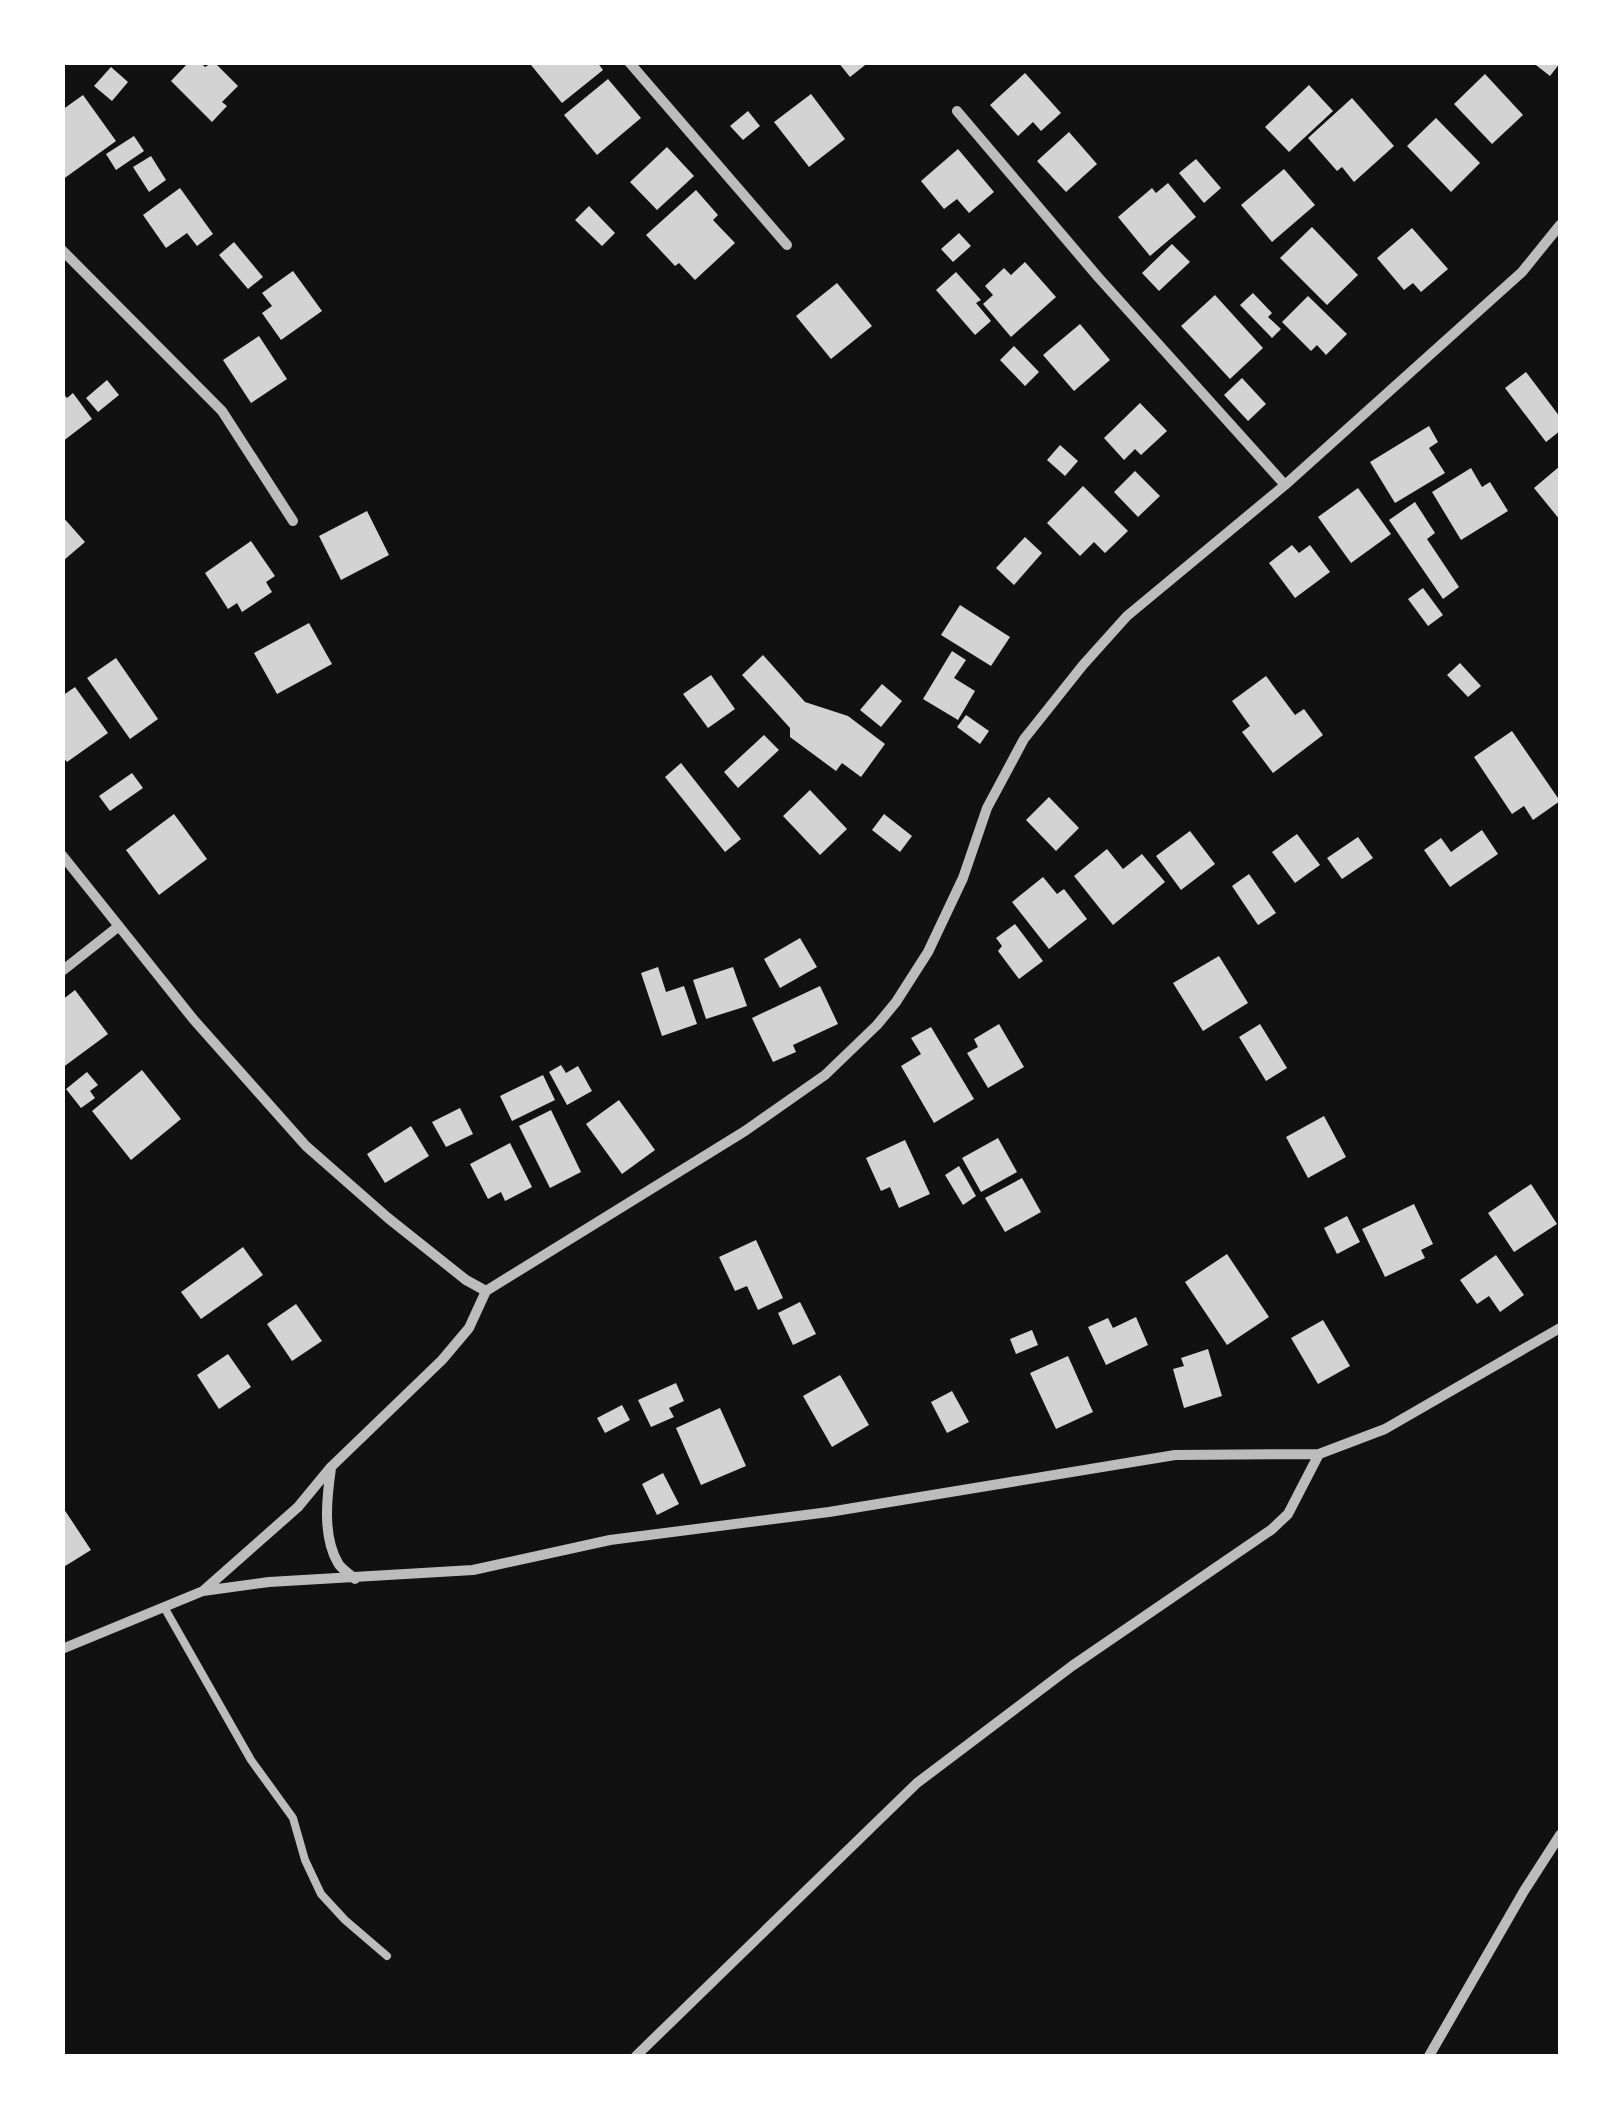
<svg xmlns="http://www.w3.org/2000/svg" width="1623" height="2119" font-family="'Alegreya Sans',sans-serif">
<rect width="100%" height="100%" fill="#111"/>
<path fill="#d3d3d3" d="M189,62H200L205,67L214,62L238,86L222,102L227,106L212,122L171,81Z
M533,62H597L603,70L562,103L531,65Z
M838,62H869L850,77Z
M1532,62H1560V63L1550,76Z
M111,67L128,82L112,101L94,86Z
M1025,73L1061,113L1041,131L1033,122L1018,136L990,105Z
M1485,74L1523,115L1492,144L1454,104Z
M608,79L641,118L597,155L564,115Z
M1309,85L1333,111L1289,152L1265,127Z
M811,94L845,139L809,167L774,122Z
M83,95L116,141L62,180V110Z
M1352,98L1394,146L1354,182L1342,167L1337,171L1308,138Z
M748,111L760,126L743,140L730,126Z
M1436,118L1480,163L1451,192L1407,146Z
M1069,132L1097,164L1066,192L1037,161Z
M134,136L144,151L116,170L106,154Z
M667,147L694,176L657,210L630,182Z
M958,149L994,192L969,213L957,199L944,209L921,181Z
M151,156L166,180L149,192L133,167Z
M1196,159L1221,188L1204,203L1179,173Z
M1284,169L1315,205L1272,242L1241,205Z
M1168,183L1196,217L1150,256L1118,217L1152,188L1156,193Z
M180,188L213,234L197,246L187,233L166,248L143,215Z
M696,190L718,215L713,220L735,243L695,280L679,263L675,266L646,235Z
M589,206L615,233L602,246L575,220Z
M1312,227L1358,275L1327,305L1280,258Z
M1412,228L1448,269L1421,292L1413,283L1404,290L1377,258Z
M959,233L971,246L953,262L941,249Z
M234,242L263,277L248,289L219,255Z
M1172,244L1190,262L1159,291L1142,273Z
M1025,262L1056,297L1011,337L983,304L993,295L985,286L1004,268L1011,275Z
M293,271L322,311L281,340L262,313L272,306L262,293Z
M956,272L981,300L976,303L991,321L975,335L936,290Z
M837,283L872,326L831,359L796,316Z
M1253,293L1272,313L1268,317L1281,329L1272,338L1240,305Z
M1215,295L1263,348L1230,379L1181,326Z
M1308,296L1347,334L1326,355L1317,345L1311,351L1282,322Z
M1080,324L1110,360L1074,391L1043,355Z
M259,336L287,379L251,403L223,360Z
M1014,346L1039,372L1025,386L1000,360Z
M1526,372L1560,417V431L1546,442L1505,388Z
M1242,378L1266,404L1248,421L1224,395Z
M107,380L119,395L98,412L86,398Z
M62,392L67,398L73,393L92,419L62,442Z
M1140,403L1167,431L1141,455L1135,449L1124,460L1104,438Z
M1429,426L1438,442L1429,448L1445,473L1395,503L1370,462Z
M1060,445L1078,461L1065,476L1047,460Z
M1560,466V520L1534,488Z
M1471,468L1482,487L1490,482L1508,511L1461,540L1432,492Z
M1135,471L1160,496L1138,517L1114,492Z
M1083,486L1128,531L1105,553L1094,542L1080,556L1047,523Z
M1358,488L1391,534L1351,563L1318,517Z
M1415,502L1435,533L1427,539L1459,587L1443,599L1389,520Z
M367,511L389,555L341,580L319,536Z
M62,516L85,542L64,560L62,558Z
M1025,537L1042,553L1014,585L996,568Z
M251,541L275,576L266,582L272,592L242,612L237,603L228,609L205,573Z
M1292,545L1299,553L1310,545L1330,572L1295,598L1269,563Z
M1423,588L1443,615L1428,626L1408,599Z
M960,605L1010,637L991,666L941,635Z
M309,623L332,664L277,694L254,653Z
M952,651L966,660L954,678L975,691L958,720L923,699Z
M763,655L805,702L848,716L885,744L861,777L842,763L836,771L790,737V728L742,675Z
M116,658L158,719L130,739L87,678Z
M1460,663L1481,686L1468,697L1447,675Z
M711,675L735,709L708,728L683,694Z
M1266,676L1295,715L1304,709L1323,735L1273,773L1242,732L1250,726L1232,701Z
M882,684L902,701L881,727L860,710Z
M75,687L108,733L67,762L62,756V696Z
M966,715L989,731L980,744L957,727Z
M1512,731L1560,801L1533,820L1524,806L1512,814L1474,757Z
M764,735L779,750L738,788L724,772Z
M681,763L741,839L725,852L665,777Z
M132,773L143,788L110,811L99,796Z
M810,790L847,829L820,855L783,816Z
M1049,797L1079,828L1056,851L1026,820Z
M174,814L207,859L159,895L126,850Z
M884,814L912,836L900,852L872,830Z
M1482,830L1498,854L1450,887L1424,850L1441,838L1451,852Z
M1190,831L1215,864L1181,890L1156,856Z
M1297,834L1320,865L1295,883L1272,852Z
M1358,837L1373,858L1342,879L1327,858Z
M1107,849L1123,869L1142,854L1165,882L1113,925L1074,876Z
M1249,874L1276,913L1258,925L1232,886Z
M1043,877L1057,894L1064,889L1087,919L1049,949L1012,902Z
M1015,924L1043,961L1019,979L998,951L1002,946L996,938Z
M800,938L817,967L780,988L764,959Z
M1219,956L1248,1003L1203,1031L1173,983Z
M658,967L666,992L684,986L697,1024L662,1036L641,973Z
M733,967L747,1006L706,1019L693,980Z
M820,986L838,1024L793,1045L796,1052L773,1062L752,1018Z
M75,990L108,1034L62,1068V1000Z
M999,1024L1024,1067L988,1088L967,1053L978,1047L974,1039Z
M1260,1024L1287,1068L1266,1081L1239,1037Z
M931,1027L974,1099L934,1123L901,1066L921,1054L911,1038Z
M561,1065L566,1073L578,1066L592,1091L567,1105L549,1072Z
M142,1070L181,1119L131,1160L92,1111Z
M87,1072L98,1085L90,1091L95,1098L81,1108L66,1089Z
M543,1075L555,1100L512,1121L500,1096Z
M619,1100L655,1150L622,1174L586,1124Z
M460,1108L473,1134L446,1147L432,1122Z
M551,1110L581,1172L550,1188L519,1126Z
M1324,1116L1346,1157L1308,1178L1286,1137Z
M411,1126L429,1156L385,1183L367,1154Z
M998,1138L1017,1172L981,1192L962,1158Z
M905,1140L930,1194L899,1208L890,1187L881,1191L866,1158Z
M510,1143L532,1187L505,1201L501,1192L488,1199L470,1164Z
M959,1166L976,1196L963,1205L945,1175Z
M1022,1178L1041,1212L1005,1232L985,1198Z
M1531,1184L1557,1224L1514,1252L1488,1213Z
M1414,1204L1433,1244L1421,1250L1425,1258L1385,1277L1362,1229Z
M1347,1216L1360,1242L1337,1254L1324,1228Z
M756,1240L783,1298L758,1310L747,1286L735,1291L719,1257Z
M243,1247L263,1275L201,1319L181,1292Z
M1227,1254L1269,1317L1227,1345L1185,1282Z
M1496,1255L1524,1295L1500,1312L1489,1296L1477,1304L1460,1280Z
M800,1302L816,1334L793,1345L778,1313Z
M296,1304L322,1341L292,1361L267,1324Z
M1136,1317L1148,1345L1106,1365L1088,1327L1108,1318L1113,1328Z
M1323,1320L1350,1366L1318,1384L1291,1338Z
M1032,1330L1038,1345L1016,1354L1010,1339Z
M1208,1349L1222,1396L1184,1408L1173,1369L1184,1366L1181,1358Z
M228,1354L251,1387L219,1409L197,1375Z
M1068,1356L1093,1412L1056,1429L1030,1373Z
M840,1375L869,1425L832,1447L803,1396Z
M676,1383L684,1401L669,1408L674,1417L651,1427L638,1400Z
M952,1391L969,1422L947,1433L931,1402Z
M622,1405L630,1420L605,1433L597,1418Z
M720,1408L746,1466L701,1485L676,1428Z
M663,1473L679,1504L657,1515L642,1484Z
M62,1506L91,1550L62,1568Z"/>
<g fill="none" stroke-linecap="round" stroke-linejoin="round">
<path stroke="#bcbcbc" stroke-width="8" d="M164,1607L251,1760L293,1818L305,1860L321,1894L345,1920L387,1956"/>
<path stroke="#bcbcbc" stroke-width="10" d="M629,62L787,245
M957,111L1098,277L1285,485
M62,250L222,411L293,521
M62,855L194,1020L306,1146L388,1218L466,1280L486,1291
M62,971L119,926
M331,1468C327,1496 322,1536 338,1563C341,1569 350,1574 355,1579
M203,1591L298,1507L331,1467L442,1360L469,1328L486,1291L745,1131L825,1075L877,1025L896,1002L928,952L963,878L987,808L1024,739L1083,665L1127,616L1285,485L1522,272L1560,225
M62,1649L203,1591L269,1582L473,1570L610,1540L829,1512L1175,1455L1319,1454L1385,1429L1560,1328
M636,2056L917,1783L1072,1666L1271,1530L1288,1514L1319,1454
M1429,2056L1524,1891L1560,1835"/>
</g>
<rect width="1623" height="2119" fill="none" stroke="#ffffff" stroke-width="130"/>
</svg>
